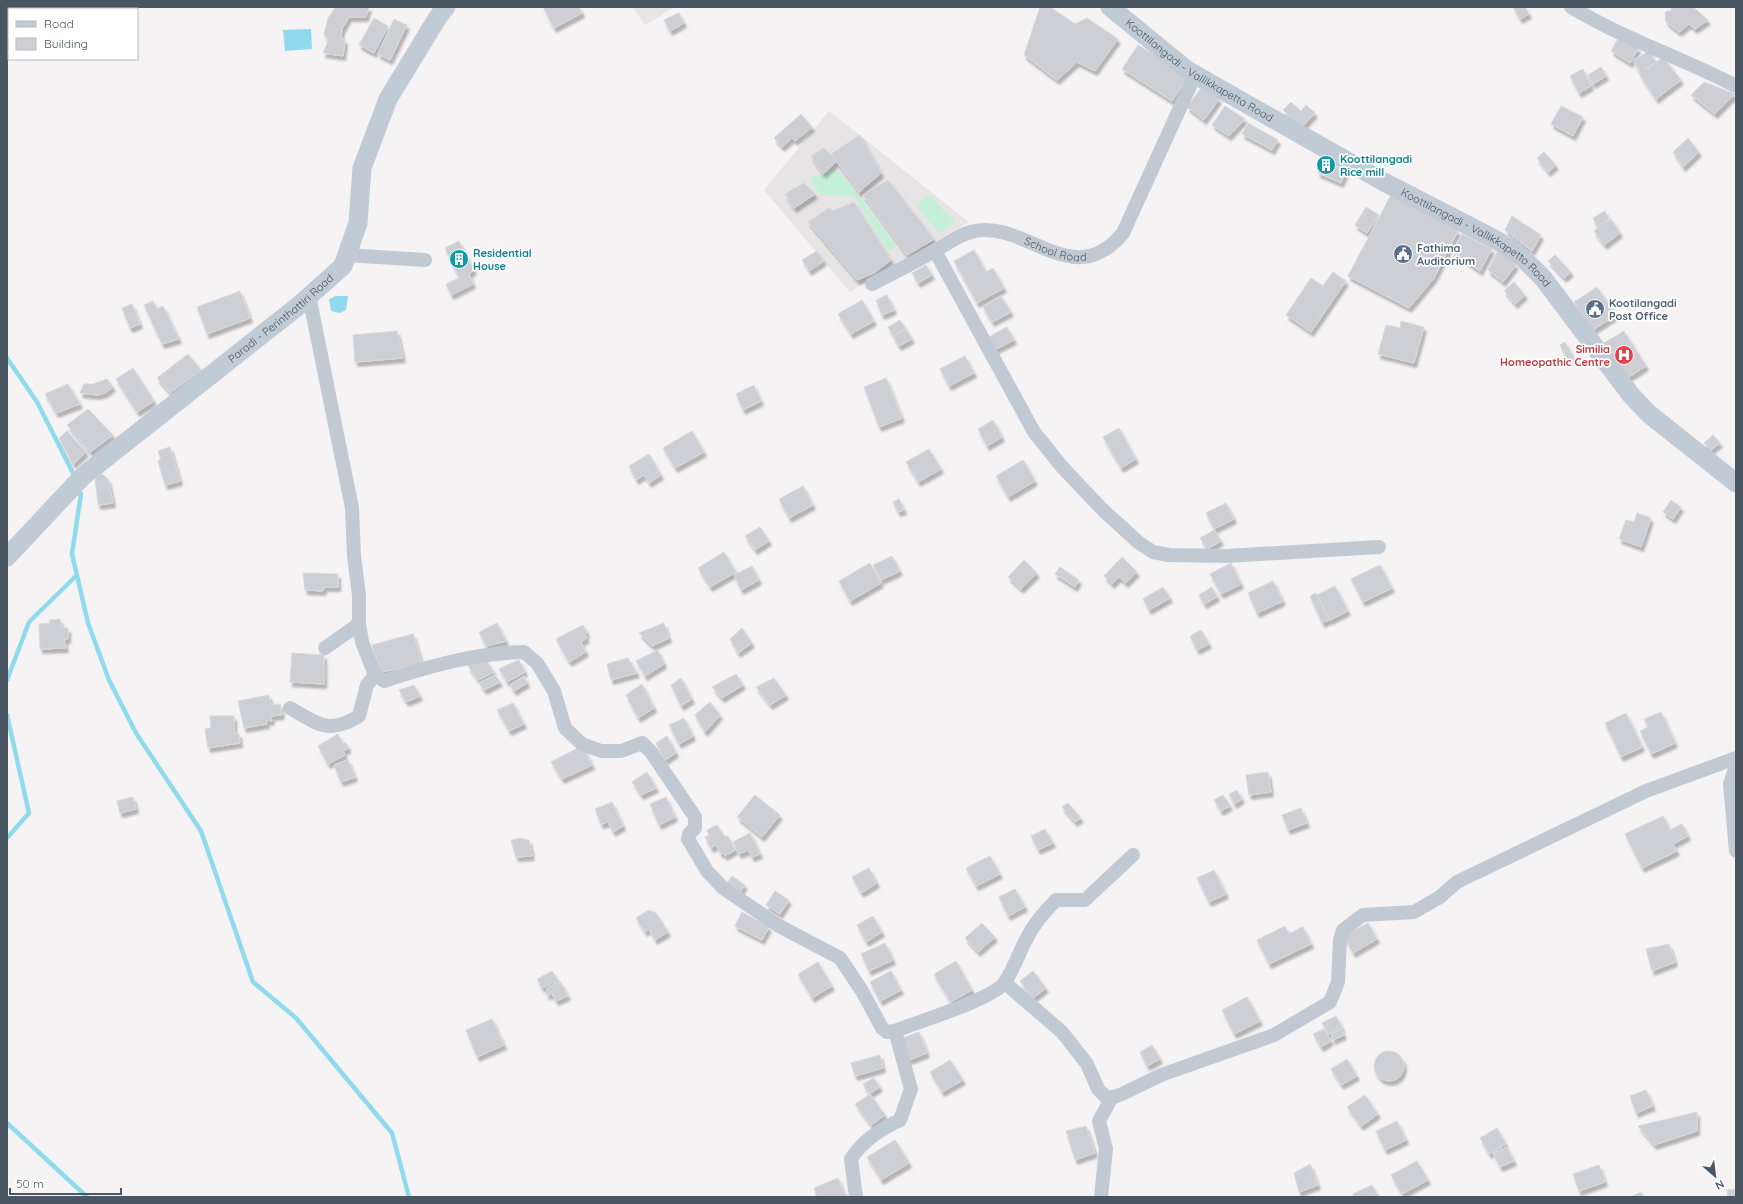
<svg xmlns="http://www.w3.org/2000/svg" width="1743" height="1204" font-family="Quicksand,sans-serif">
<defs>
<filter id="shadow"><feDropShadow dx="2.5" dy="4.5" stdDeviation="1" flood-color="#0004"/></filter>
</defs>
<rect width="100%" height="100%" fill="#f5f3f3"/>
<path fill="#e6e4e5" d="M633,7H675L645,25Z
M829,111L969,222L850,292L764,190Z"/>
<path fill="#c3f1d5" d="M836,170L860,197L896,246L889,251L854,196L821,195L809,178Z
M928,194L955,222L940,233L917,207Z"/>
<path fill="#90daee" d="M311,29L312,49L285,51L283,30Z
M336,296H348L346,310L340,313L331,311L329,299Z"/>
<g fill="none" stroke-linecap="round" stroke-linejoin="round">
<path stroke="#90daee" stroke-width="4.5" d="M7,358L37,402L74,475
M81,494L72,554L88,623L109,680L136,733L201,831L253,982L296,1018L392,1133L409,1197
M7,680L29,622L77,575
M7,715L29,813L7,838
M7,1123L87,1197"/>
</g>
<path fill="#cdcfd5" stroke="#d7d9de" filter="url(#shadow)" d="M336,7H369L366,17H349L342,29L341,38L345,40L343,56L323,53L328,41L324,34L328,18Z
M543,7H579L582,13L554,28Z
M1040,7H1050L1075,24L1087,18L1118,39L1095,71L1077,62L1057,80L1024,55Z
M1513,7H1525L1529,14L1520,19Z
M1670,7H1693L1708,20L1695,29L1689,24L1679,32L1666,22L1665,12L1672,10Z
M679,13L684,23L670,31L664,20Z
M374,18L388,26L374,53L359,45Z
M394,19L407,25L390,60L378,54Z
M1619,37L1638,48L1630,63L1611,51Z
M1138,45L1188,77L1172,101L1122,69Z
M1649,51L1656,62L1640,72L1633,60Z
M1663,57L1681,80L1656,99L1640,75Z
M1601,67L1606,76L1593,84L1588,75Z
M1583,69L1591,86L1579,93L1570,76Z
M1704,82L1735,94L1715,114L1691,95Z
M1202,87L1219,99L1204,120L1187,107Z
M1291,102L1301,111L1306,105L1315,113L1302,127L1283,110Z
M1225,106L1245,119L1229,136L1212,125Z
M1561,106L1583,117L1573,136L1551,124Z
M801,114L812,127L795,141L792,138L782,147L774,138Z
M1248,123L1278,140L1272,150L1242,134Z
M860,135L881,173L859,192L831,154Z
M1688,138L1699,152L1683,167L1673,152Z
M824,148L837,161L823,174L811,156Z
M1544,152L1556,165L1548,172L1537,158Z
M1320,159L1346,171L1341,183L1318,173Z
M888,180L934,239L907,255L863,195Z
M804,183L815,194L794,208L785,194Z
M1391,195L1420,207L1458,231L1434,278L1409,308L1348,276Z
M854,202L891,260L874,273L857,280L808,222L829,208L833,211Z
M1366,207L1379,215L1367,233L1355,225Z
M1605,211L1609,219L1597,226L1593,218Z
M1512,216L1541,235L1532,251L1505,230Z
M1611,219L1620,233L1604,245L1594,231Z
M1462,234L1492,249L1480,271L1452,252Z
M459,241L474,270L469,274L473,284L451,295L446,284L459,278L445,248Z
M974,250L986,272L993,268L1004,288L977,303L954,261Z
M817,251L824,261L809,271L802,260Z
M1498,251L1516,265L1503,282L1488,270Z
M1555,255L1571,272L1564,278L1548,261Z
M926,265L932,275L918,283L912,273Z
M1333,272L1346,281L1311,332L1286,315L1311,278L1323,286Z
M1514,282L1525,295L1515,304L1504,291Z
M1597,287L1616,315L1593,330L1574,302Z
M240,291L250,318L207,334L197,307Z
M887,295L894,310L882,315L876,300Z
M1001,296L1011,312L992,322L983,307Z
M862,300L874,321L851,334L838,314Z
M153,301L157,309L163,306L179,339L162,344L144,305Z
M132,304L140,324L130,328L122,308Z
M900,320L905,328L893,335L888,327Z
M1401,321L1424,327L1414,363L1378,354L1386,325L1400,328Z
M1007,327L1014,340L992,351L985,339Z
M906,329L912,339L899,346L893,337Z
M397,331L403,358L355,362L353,335Z
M1624,331L1646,366L1624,380L1602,344Z
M1565,342L1574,358L1568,361L1560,345Z
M188,354L201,370L170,393L157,378Z
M965,356L974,373L949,386L940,369Z
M133,368L154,401L137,412L116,379Z
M886,378L902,418L879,427L864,387Z
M107,379L113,387L105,393L97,395L80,393L84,384H93Z
M68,384L80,404L56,413L45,394Z
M754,385L761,401L743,410L736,394Z
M88,409L113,435L90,452L67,425Z
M993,420L1002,437L987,446L978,429Z
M1119,428L1136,459L1121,468L1103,437Z
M67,431L86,452L73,464L59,438Z
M692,431L704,452L675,468L663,448Z
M1713,435L1720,443L1711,450L1704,443Z
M170,447L180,481L165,485L158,461L161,459L158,451Z
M929,449L941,469L918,482L906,462Z
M649,454L661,475L649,483L644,475L636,480L629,466Z
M1023,460L1035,481L1008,497L996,476Z
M102,474L108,479L113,503L98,505L95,477Z
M803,486L813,505L789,518L779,499Z
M899,499L904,510L898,512L893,502Z
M1671,500L1681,507L1673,519L1663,512Z
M1226,503L1234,519L1214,529L1206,513Z
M1637,513L1651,518L1641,547L1619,539L1626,520L1634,522Z
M760,527L769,541L755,550L745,536Z
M1214,530L1221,541L1207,549L1200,538Z
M724,552L736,572L710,587L698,568Z
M892,556L900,571L881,580L873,565Z
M1122,557L1137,572L1126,583L1119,577L1112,584L1104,576Z
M1024,560L1037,573L1021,589L1008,577Z
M870,563L881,583L850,601L839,581Z
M1231,563L1241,584L1221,594L1210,574Z
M1380,565L1392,588L1363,602L1351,579Z
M752,566L759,580L741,590L734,575Z
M1060,567L1079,580L1075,587L1055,574Z
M303,573L338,574V587H324L323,591L305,590Z
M1273,581L1283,601L1257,613L1248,593Z
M1335,586L1348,611L1330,620L1317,595Z
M1163,587L1170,598L1149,610L1143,599Z
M1212,587L1217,597L1204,604L1199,595Z
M1316,593L1329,620L1322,623L1310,596Z
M60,619L61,628H68V639L64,640L66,648L40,649L39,624L50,623L49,620Z
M497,623L506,641L486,646L479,632Z
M664,623L669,638L652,646L639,633Z
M583,625L587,633L585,635L587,638L581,642L586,652L569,662L556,639Z
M742,628L752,643L738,653L730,639Z
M1201,630L1209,644L1197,650L1190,636Z
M413,634L422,664L381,672L372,645Z
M658,650L664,664L645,676L636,661Z
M292,653L324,655V684L290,682Z
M628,658L637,673L611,680L607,664Z
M485,659L494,672L478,680L468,666Z
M519,660L525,672L507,682L499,669Z
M736,674L743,685L722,698L712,687Z
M495,675L500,682L484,690L479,683Z
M524,676L527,683L514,691L510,685Z
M681,678L692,699L681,706L671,685Z
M774,678L786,695L770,705L756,687Z
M642,684L654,708L638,718L626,695Z
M414,685L420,696L406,702L399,690Z
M269,695L271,705L280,704L282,715L271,716L272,721L266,720L267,724L244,728L238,701Z
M710,702L720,715L705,732L695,715Z
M513,703L524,724L509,731L497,710Z
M1661,712L1675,743L1651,754L1640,731L1648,727L1644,719Z
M1626,713L1642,747L1621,757L1605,723Z
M210,716H234V733L239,734L240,743L208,748L205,729L211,728Z
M684,718L693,736L679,744L669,725Z
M338,734L342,743H346L349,748L343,751L345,755L328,764L318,746Z
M667,736L676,753L665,760L656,743Z
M578,748L579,751L584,749L592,765L562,779L551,762Z
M348,760L355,777L341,782L334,765Z
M647,772L656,788L641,795L632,782Z
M1268,772L1271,792L1249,795L1246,775Z
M1237,790L1242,799L1234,804L1229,794Z
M755,795L780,815L762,837L737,817Z
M1223,795L1230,806L1221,811L1214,800Z
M133,797L136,809L120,813L117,801Z
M666,797L675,817L659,825L650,804Z
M612,802L623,826L613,832L608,822L601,824L595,809Z
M1068,803L1081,818L1075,822L1062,807Z
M1301,808L1307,823L1288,830L1282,815Z
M1663,816L1670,830L1682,824L1688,836L1673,844L1677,851L1642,868L1625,834Z
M717,825L725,837L728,836L735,850L725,856L723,853L721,854L716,845L711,848L705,837L709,835L707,830Z
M1045,829L1053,843L1038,850L1031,836Z
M750,833L760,854L752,857L748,850L739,854L733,842Z
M520,838L529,840L532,856L516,857L511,840Z
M990,856L1000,874L976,886L966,868Z
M869,868L877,883L861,893L852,877Z
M1214,870L1226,894L1209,902L1197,878Z
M732,876L745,885L740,892L727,883Z
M1015,889L1025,907L1008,916L999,897Z
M775,891L789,900L780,914L766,905Z
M649,910L656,913L668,932L655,940L649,929L645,932L636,918Z
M742,912L769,927L762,940L735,926Z
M873,916L882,932L866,942L857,925Z
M982,923L995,937L978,952L965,938Z
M1368,923L1377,939L1353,953L1344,936Z
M1285,926L1289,934L1303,927L1311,944L1269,964L1257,940Z
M885,943L893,960L869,971L861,954Z
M1669,944L1675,962L1652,971L1646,949Z
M956,961L972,990L950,1002L934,974Z
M818,962L832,986L812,998L798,974Z
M552,971L558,980L542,988L537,979Z
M891,971L901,990L880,1001L870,982Z
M1033,971L1046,988L1033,998L1020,981Z
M556,983H561L568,996L556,1001L552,994L546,995L547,988Z
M1247,997L1260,1021L1234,1034L1222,1010Z
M1336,1016L1342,1028L1328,1034L1322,1023Z
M492,1019L504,1045L477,1057L466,1030Z
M1324,1029L1331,1041L1321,1047L1313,1034Z
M1341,1029L1344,1035L1333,1040L1331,1034Z
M919,1032L927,1053L909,1060L900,1039Z
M1152,1045L1160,1059L1147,1066L1140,1052Z
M1374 1066a15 15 0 1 1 30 0a15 15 0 1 1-30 0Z
M880,1055L883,1068L855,1076L851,1063Z
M1347,1059L1357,1076L1341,1085L1331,1069Z
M950,1060L963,1080L942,1092L930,1072Z
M874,1078L880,1087L869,1094L863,1084Z
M1646,1090L1653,1106L1636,1113L1630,1096Z
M870,1094L885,1115L871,1125L855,1104Z
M1365,1095L1378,1114L1361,1126L1347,1107Z
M1697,1112V1131L1654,1145L1638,1126Z
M1397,1121L1406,1140L1385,1150L1376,1131Z
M1086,1126L1095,1153L1075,1160L1066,1131Z
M1497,1128L1506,1144L1489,1154L1480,1138Z
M895,1140L909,1163L881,1180L867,1157Z
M1507,1147L1514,1161L1500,1167L1493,1153Z
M1417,1161L1428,1180L1402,1194L1391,1175Z
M1310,1164L1318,1185L1299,1192L1294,1173Z
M1599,1165L1605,1182L1579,1191L1573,1174Z
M838,1178L846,1197H817L814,1188Z
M1372,1185L1377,1194L1372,1197H1354L1353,1194Z
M1736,1189V1197H1728L1727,1190Z
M1641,1192L1644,1197H1631Z"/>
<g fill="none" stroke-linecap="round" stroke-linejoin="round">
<g stroke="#c1cad2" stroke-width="14">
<path d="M1571,7C1624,39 1682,58 1736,86"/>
<path d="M935,251L1034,432L1063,468L1103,510L1138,542L1153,552L1169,555L1227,556L1379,547"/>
<path d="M346,255L425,260"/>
<path id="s1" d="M872,284C893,273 914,263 934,251C946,245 961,233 975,231C1027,221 1074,293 1123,233L1195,75"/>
<path d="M309,296L352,508L354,556L359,595V624L362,642L375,675L384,681C430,666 476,653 524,652L537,663L554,691L565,728L582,744L601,751H621L642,743L651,752L695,817V828L689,834L688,839L707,871L723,888L779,926L840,958L862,991L882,1028L887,1032L895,1031C917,1022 994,999 1005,982C1014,969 1019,952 1027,938C1034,923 1045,912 1056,900H1085L1133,855"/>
<path d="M325,648L359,624"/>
<path d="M290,708C318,724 328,735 359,716L367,685L375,675"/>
<path d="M1736,766L1730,784L1736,851"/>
<path d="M1005,983L1062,1032L1087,1064L1098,1089L1108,1099L1122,1094L1161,1075L1274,1035L1330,1002L1338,982L1340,940L1343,930L1363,915L1414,912L1440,897L1457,882L1646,791L1736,758"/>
<path d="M856,1197L851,1159C863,1140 880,1130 900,1120L911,1089L895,1031"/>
<path d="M1101,1197L1106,1149L1099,1121L1112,1097"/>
</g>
<g stroke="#c1cbd6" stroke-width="19">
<path id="s2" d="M1110,7L1187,70L1384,182L1498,241L1523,258L1543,278L1631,395L1649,414L1736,483"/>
<path id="s3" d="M7,557L83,476L297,307L343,266L358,223L362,168L388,99L438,17L446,7"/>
</g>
</g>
<defs>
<symbol id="building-disc" viewBox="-11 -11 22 22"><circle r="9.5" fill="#0f9aa8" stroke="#fff"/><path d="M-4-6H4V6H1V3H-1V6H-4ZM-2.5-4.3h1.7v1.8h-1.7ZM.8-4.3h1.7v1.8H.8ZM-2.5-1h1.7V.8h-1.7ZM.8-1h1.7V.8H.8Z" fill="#fff"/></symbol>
<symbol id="civic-disc" viewBox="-11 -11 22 22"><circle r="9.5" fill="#5c6f8a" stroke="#fff"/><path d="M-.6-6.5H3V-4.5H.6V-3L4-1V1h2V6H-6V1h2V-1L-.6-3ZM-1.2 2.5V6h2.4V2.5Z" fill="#fff"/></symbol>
<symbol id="hospital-disc" viewBox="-11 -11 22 22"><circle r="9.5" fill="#e0444e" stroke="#fff"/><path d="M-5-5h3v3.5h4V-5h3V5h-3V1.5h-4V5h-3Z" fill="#fff"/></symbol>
</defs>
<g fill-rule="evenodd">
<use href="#building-disc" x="1315" y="154" width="22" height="22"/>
<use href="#civic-disc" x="1392" y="243" width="22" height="22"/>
<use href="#building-disc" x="448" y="248" width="22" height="22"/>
<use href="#civic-disc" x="1584" y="298" width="22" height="22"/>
<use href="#hospital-disc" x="1613" y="344" width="22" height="22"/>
</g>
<g text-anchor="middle" stroke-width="3.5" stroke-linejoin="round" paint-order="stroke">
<g font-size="11" fill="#4a5661" stroke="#fff">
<text dy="4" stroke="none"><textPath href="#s2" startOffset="110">Koottilangadi - Vallikkapetta Road</textPath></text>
<text dy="4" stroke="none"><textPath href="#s2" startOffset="434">Koottilangadi - Vallikkapetta Road</textPath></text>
<text dy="4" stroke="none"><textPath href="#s1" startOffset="200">School Road</textPath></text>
<text dy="4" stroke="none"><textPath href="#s3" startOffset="364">Paradi - Perinthattiri Road</textPath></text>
</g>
<g font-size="11" font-weight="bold" fill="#0d838f" stroke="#fff" text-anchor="start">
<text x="1340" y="163">Koottilangadi<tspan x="1340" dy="13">Rice mill</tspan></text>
<text x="473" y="257">Residential<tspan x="473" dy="13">House</tspan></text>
</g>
<g font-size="11" font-weight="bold" fill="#4e5e75" stroke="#fff" text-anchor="start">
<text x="1417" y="252">Fathima<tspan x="1417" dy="13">Auditorium</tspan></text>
<text x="1609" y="307">Kootilangadi<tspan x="1609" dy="13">Post Office</tspan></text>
</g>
<g font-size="11" font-weight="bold" fill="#be3a42" stroke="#fff" text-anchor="end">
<text x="1610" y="353">Similia<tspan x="1610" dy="13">Homeopathic Centre</tspan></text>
</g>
</g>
<rect width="1743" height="1204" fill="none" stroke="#4a5661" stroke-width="16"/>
<rect x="8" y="8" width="130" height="52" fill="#ffffff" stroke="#b7bbc0"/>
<rect x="16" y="21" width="20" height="6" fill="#c1cbd6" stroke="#b7bbc0"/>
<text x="44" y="28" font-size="12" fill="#4a5661">Road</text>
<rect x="16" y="38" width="20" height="12" fill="#cdcfd5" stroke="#b7bbc0"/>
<text x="44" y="48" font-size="12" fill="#4a5661">Building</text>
<g transform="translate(1715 1176) rotate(152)" stroke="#ffffff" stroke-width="3" paint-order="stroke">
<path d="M0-3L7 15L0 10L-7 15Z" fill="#4a5661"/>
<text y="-6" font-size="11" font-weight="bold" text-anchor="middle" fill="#4a5661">N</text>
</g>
<path d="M10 1188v6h111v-6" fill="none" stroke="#4a5661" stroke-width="2"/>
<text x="16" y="1188" font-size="12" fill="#4a5661" stroke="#ffffff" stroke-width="3" paint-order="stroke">50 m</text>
</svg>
